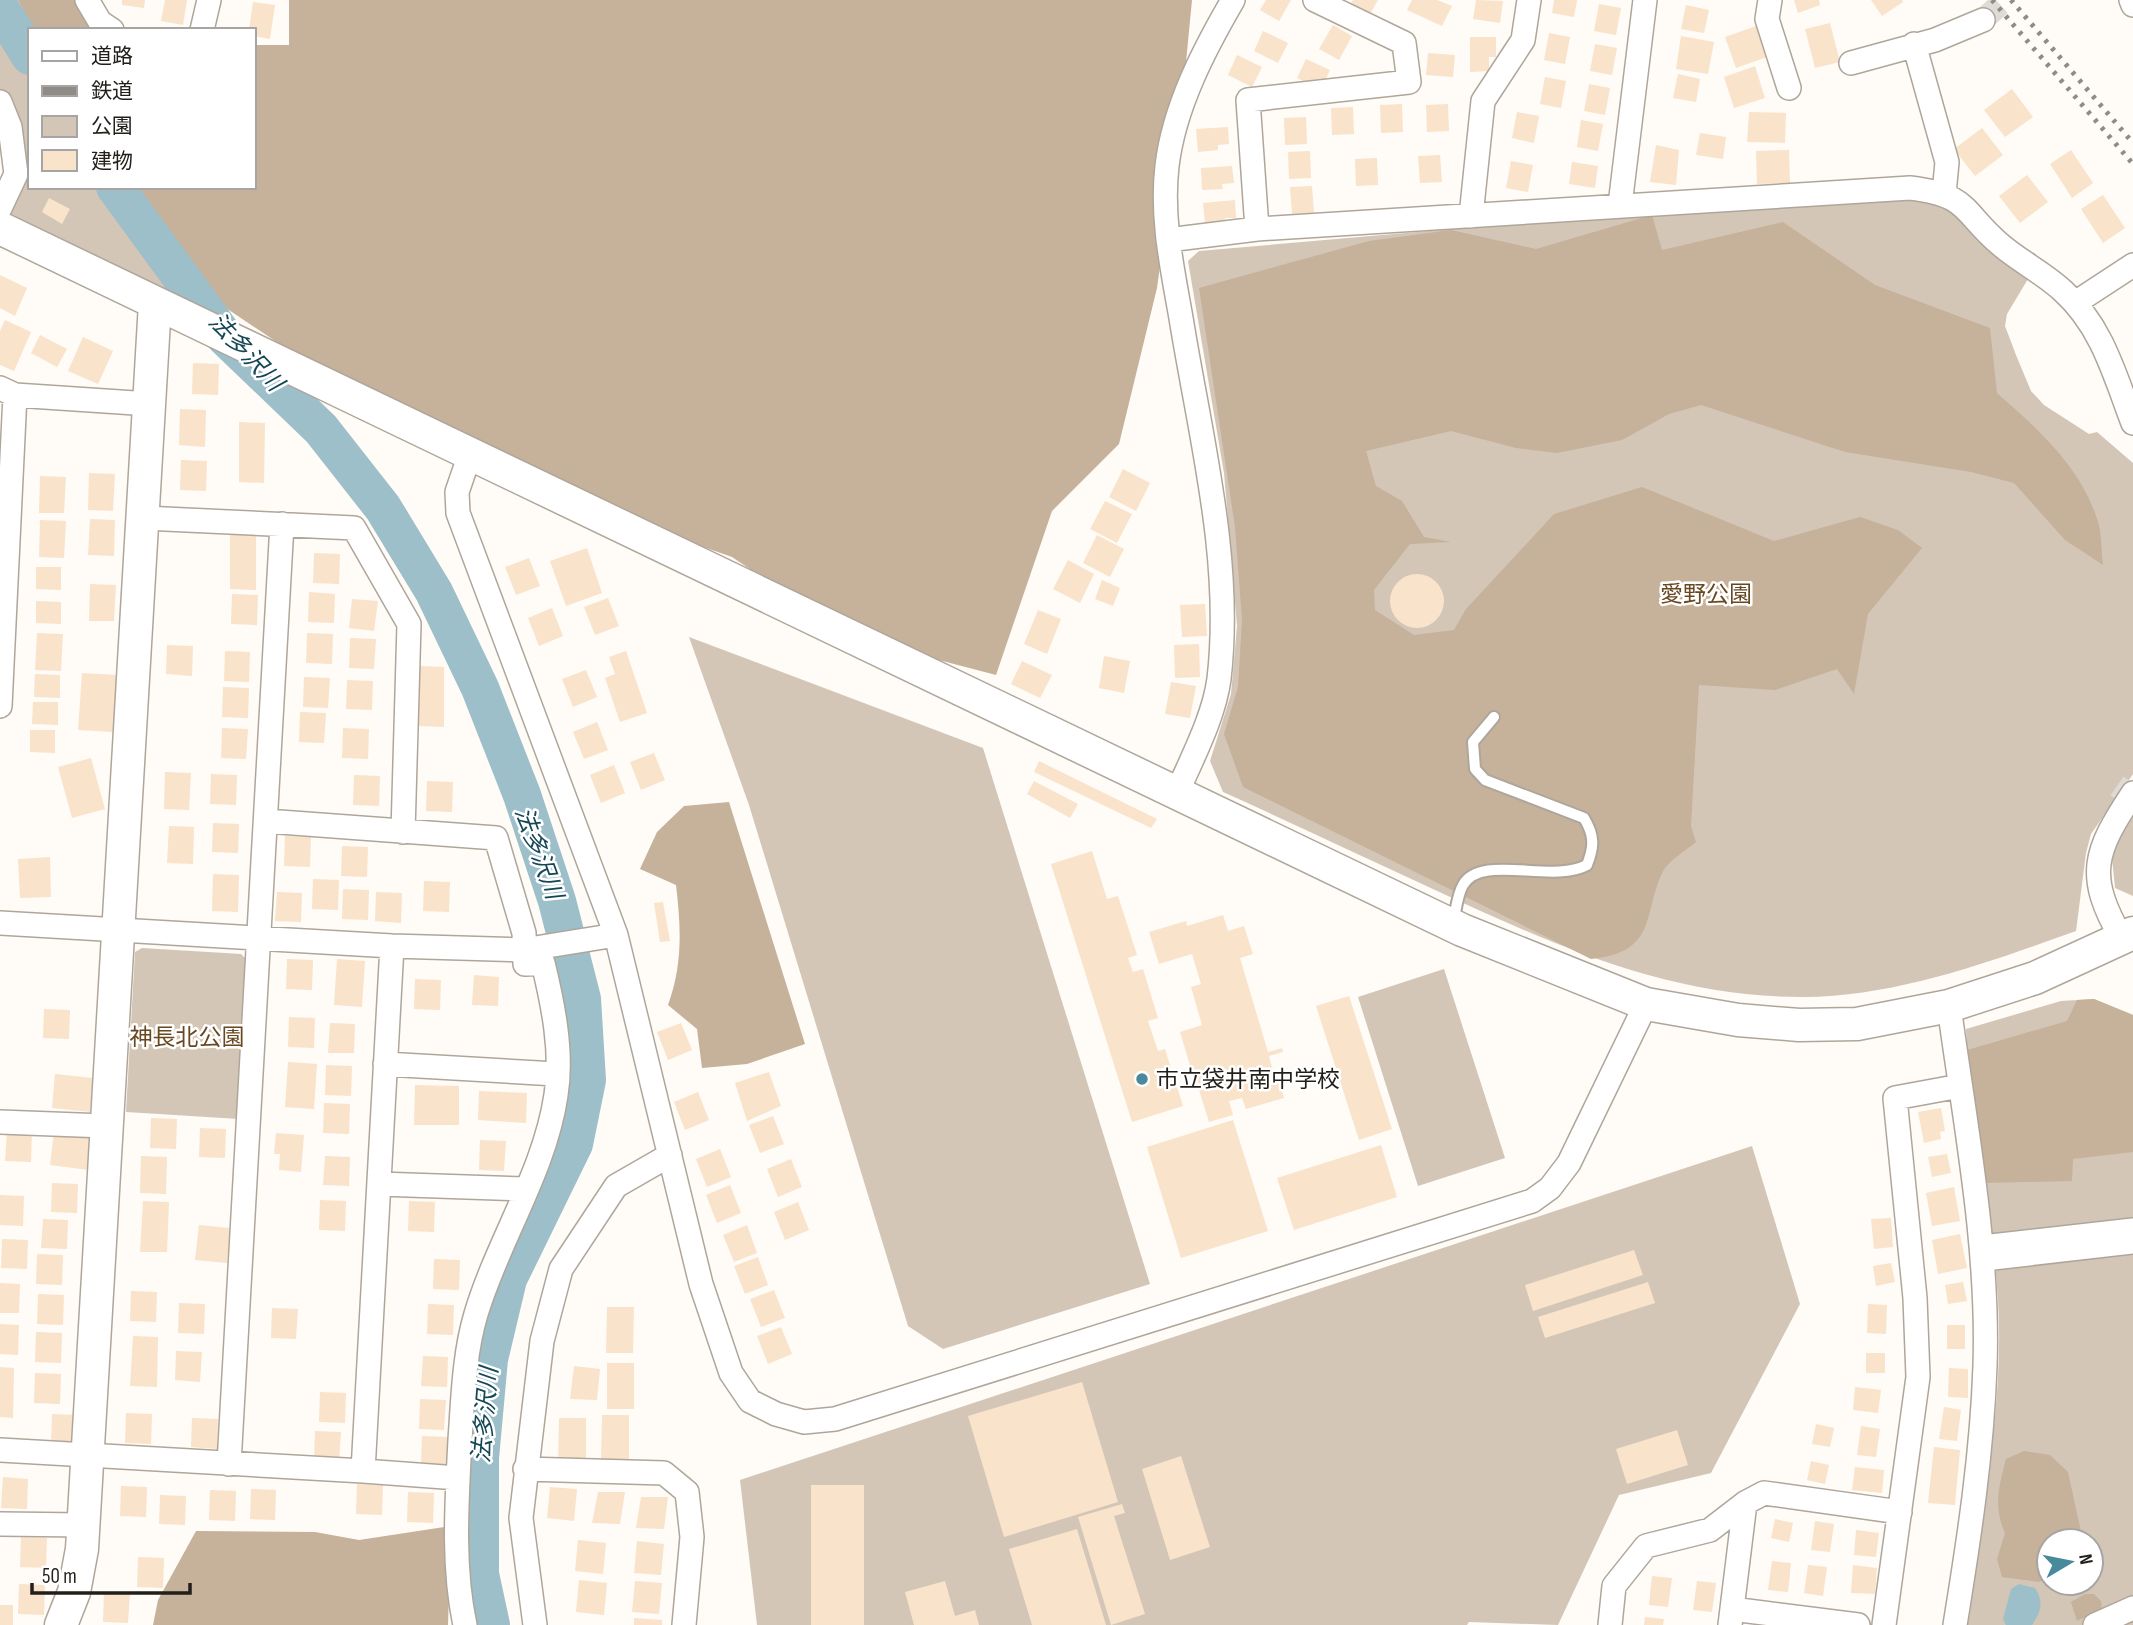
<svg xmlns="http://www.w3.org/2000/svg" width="2133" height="1625" font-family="'Sofia Sans Condensed','Noto Sans JP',sans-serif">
<rect width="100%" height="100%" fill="#fffbf6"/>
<path fill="#d3c6b7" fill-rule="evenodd" d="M0,0H18L34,30H30V187H137L218,299L192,311L0,227L16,174L0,102Z
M1910,200L1938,204L1956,213L2001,259L2028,279L2007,314L2005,326L2016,355L2031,391L2044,405L2089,434L2097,432L2133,463V774L2091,834L2086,853L2076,931C1989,962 1898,996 1804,997C1669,998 1554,945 1435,890C1364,857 1294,824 1223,792L1210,761L1231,694L1237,626L1224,473L1188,261L1199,251L1579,218Z
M689,637L983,748L1150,1284L943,1349L908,1326L749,805Z
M2133,812V896L2115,888L2111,848Z
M142,948L241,954L248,961L239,1119L126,1112L135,952Z
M1444,969L1505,1158L1418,1186L1358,997Z
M2094,999L2133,1015V1625H1965C1979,1526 2001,1425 1999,1325C1997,1226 1970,1128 1966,1029L2061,1001ZM2049,1541H2091V1583H2049Z
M1752,1146L1800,1304L1711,1473L1619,1495L1558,1625L1469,1622L1467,1625H757L740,1480Z"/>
<path fill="#c6b19a" d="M18,0H86L116,30H34Z
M289,0H1192L1181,114L1157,288L1119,444L1052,511L996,675L851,637L732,557L548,492L378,410L223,306L137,187H254V45H289Z
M1652,215L1662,250L1783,222L1875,285L1990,328L1997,393C2038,429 2082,468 2098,522C2102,535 2101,551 2103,565L2065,540L2014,483L1971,472L1845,452L1701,405L1669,414L1622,440L1557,453L1516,448L1451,431L1366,451L1376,486L1402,501L1424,537L1451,542L1410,544L1374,590L1375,610L1414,635L1454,630L1466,609L1554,514L1642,487L1774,541L1860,517L1898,530L1922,548L1868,614L1854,694L1837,669L1775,690L1699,685L1691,826L1696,842C1687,850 1669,860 1663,871C1642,915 1658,952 1591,959L1243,787L1224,734L1238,687L1242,620L1235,527L1199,288L1369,241L1451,230L1536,249Z
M729,802L805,1044L747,1064L702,1068L697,1029L668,1005C683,964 681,927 676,885L640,869L657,832L684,806Z
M2094,999L2133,1015V1152L2073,1159L2072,1181L1984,1183L1967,1050L2067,1021L2077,1000Z
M2024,1451L2050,1455L2068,1472L2083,1541H2049V1577L2039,1582L2002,1577L1997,1559L2005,1533C1993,1507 1999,1486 2006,1459Z
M451,1526L448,1625H153L158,1600L196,1531L315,1532L359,1540Z
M2085,1594H2094L2101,1601L2102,1609L2077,1621L2071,1602Z"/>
<path fill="#9dbfca" d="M2019,1584L2035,1588C2044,1602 2041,1612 2032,1625H2006L2003,1619L2011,1589Z"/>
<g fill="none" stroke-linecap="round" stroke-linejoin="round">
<path stroke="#9dbfca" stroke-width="38" d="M0,8L30,56
M115,187L224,336L321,429L383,508L434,592L480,688L522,795L557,901L582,999L587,1080L574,1144L508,1279L489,1359L480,1458V1574L491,1625"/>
</g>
<path fill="#f9e3cb" d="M122,0H145L144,8L122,5Z
M165,0H187L183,25L161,21Z
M1266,0H1291L1279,21L1260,10Z
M1353,0H1378L1370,14L1351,3Z
M1412,0H1437L1452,6L1442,26L1407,10Z
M1476,0L1503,1L1500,23L1473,19Z
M1554,0H1577L1574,17L1552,13Z
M1794,0H1819L1820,5L1798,13Z
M1871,0H1902L1903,2L1882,16Z
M253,2L275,5L270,39L254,36V30H249Z
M1599,4L1621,8L1616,35L1594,31Z
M1686,5L1709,10L1704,33L1681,29Z
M1830,23L1840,62L1815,68L1805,29Z
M1333,25L1352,36L1339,60L1319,49Z
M1756,26L1767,57L1736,68L1725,37Z
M1263,31L1288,43L1278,63L1254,51Z
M1549,33L1570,37L1565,64L1544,60Z
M1681,36L1714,42L1708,74L1676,69Z
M1470,37H1496V57H1489V71L1470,72Z
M1595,44L1617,48L1612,75L1590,71Z
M1428,53L1455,55L1453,77L1426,75Z
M1237,55L1262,67L1252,87L1228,75Z
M1306,59L1330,70L1321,90L1297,78Z
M1755,66L1765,98L1734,108L1724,77Z
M1678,74L1700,79L1696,102L1673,98Z
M1545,77L1566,81L1561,108L1540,104Z
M1589,84L1610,88L1605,115L1584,111Z
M2012,89L2033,117L2005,137L1984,110Z
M1402,104L1403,132L1381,133L1380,105Z
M1448,104L1449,131L1427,132L1426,105Z
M1353,107L1354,134L1332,135L1331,108Z
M1517,112L1539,116L1534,143L1512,138Z
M1749,112L1786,113L1785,143L1747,142Z
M1306,117L1307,144L1285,145L1284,118Z
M1581,120L1603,124L1598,151L1577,147Z
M1228,127L1229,144L1218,145V150L1198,152L1196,129Z
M1982,128L2003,155L1975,176L1954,149Z
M1700,133L1726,137L1723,159L1696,155Z
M1656,145L1679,150L1676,185L1650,182Z
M1789,150L1790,183L1757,184L1756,151Z
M2071,150L2093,183L2072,198L2050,164Z
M1310,151L1311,178L1289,179L1288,152Z
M1440,155L1442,182L1420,183L1418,156Z
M1377,158L1378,185L1356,186L1355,159Z
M1511,161L1533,165L1528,192L1506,188Z
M1572,162L1598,166L1595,188L1569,184Z
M1232,166L1234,183L1222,184L1223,189L1202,190L1201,168Z
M2027,175L2048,202L2020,223L1999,196Z
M1312,186L1314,213L1292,214L1290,187Z
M2103,195L2125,228L2103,243L2081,209Z
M49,198L70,209L62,224L42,212Z
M1235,200L1236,218H1225V224L1205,225L1203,203Z
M0,275L27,288L15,316L0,308Z
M5,320L31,332L14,371L0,365V331Z
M40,335L67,349L57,367L31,353Z
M83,337L113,351L98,384L68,371Z
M193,363L219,364L218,395L192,394Z
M180,409L206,410L205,447L179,445Z
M239,422L265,423L264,483L239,482Z
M181,460L207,461L206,491L180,490Z
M1123,469L1150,483L1136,511L1109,497Z
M89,473L115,474L113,511L88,510Z
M40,476L66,477L64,513H39Z
M1105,501L1132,514L1117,543L1090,529Z
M90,519L115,520L114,556L88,555Z
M40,520L66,521L64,558L39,557Z
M230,529L256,530V590L230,589Z
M1097,535L1124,549L1110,577L1083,563Z
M587,548L602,593L566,606L550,561Z
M314,553L340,554L339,584L313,583Z
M529,558L540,586L516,595L505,567Z
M1068,560L1094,574L1080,603L1053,589Z
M36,567H61V590L36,589Z
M1390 601a27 27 0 1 1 54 0a27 27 0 1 1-54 0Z
M1102,580L1120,588L1113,606L1095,599Z
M90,584L116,585L114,621H89Z
M309,592L335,594L334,623L308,622Z
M232,594L258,595L257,625L231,624Z
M608,598L619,626L595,635L584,607Z
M352,599L378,601L374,631L349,628Z
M36,601L61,602V624L36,623Z
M1205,604L1207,636L1182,637L1180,605Z
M552,608L563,636L539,646L528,618Z
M1038,610L1061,619L1047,654L1024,644Z
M37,633L63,634L61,671L35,670Z
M307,633L333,634L332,664L306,663Z
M350,638L376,639L374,669L349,668Z
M1199,644L1200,677L1175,678L1174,645Z
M167,645L193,646L192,676L166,674Z
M225,651L250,652L249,682L224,681Z
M626,651L647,713L620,722L605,678L615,674L609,657Z
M1104,656L1130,661L1124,693L1099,688Z
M1022,661L1052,675L1040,698L1011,684Z
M419,666L444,667V727L418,726Z
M586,670L597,697L573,707L562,679Z
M82,673L117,675L113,732L78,730Z
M35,674L60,675V698L34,697Z
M304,677L330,678L328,708L303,707Z
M347,680L373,681L372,710L346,709Z
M1171,682L1196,686L1190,718L1165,714Z
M223,687L249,688L248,718L222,717Z
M33,702H58V725L32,724Z
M300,712L326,713L324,743L299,742Z
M597,722L608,750L584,759L573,732Z
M222,728L248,729L246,759L221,758Z
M343,728L369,729L368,759L342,758Z
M30,730H55V753L30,752Z
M654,753L665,780L641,790L630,762Z
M91,758L105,809L72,818L58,767Z
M1039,761L1157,819L1151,828L1034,772Z
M614,765L625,793L601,803L590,775Z
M165,772L191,773L189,810L164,809Z
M211,774L237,775L236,805L210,804Z
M354,775L380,776L379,806L353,805Z
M427,781L453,782L452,812L426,811Z
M1034,781L1078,804L1070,818L1027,794Z
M213,823L239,824L238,853L212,852Z
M169,826L194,827L193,864L167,863Z
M285,836L311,837L310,867L284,866Z
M342,846L368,847L367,877L341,876Z
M1092,851L1107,899L1118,896L1137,955L1128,958L1133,972L1143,969L1158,1018L1148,1021L1158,1051L1165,1049L1183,1106L1132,1122L1051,864Z
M50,857L51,897L20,898L18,859Z
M213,874L239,875L238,912L212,911Z
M313,879L339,880L338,910L312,909Z
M424,881L450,882L449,912L423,911Z
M343,889L369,890L368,920L342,919Z
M277,892L302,893L301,922L275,921Z
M376,892L402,893L401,923L375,921Z
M663,902L670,941L660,942L654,903Z
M1223,915L1228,931L1244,926L1253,954L1240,958L1268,1052L1282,1048L1283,1052L1269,1056L1274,1076L1288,1072L1289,1076L1279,1080L1284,1098L1246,1109L1242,1098L1229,1101L1233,1115L1209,1122L1199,1090L1234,1080L1197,1089L1180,1032L1202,1025L1191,987L1201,984L1192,954L1159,964L1149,932L1186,921L1187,926Z
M287,959L313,960L312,990L286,989Z
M337,959L365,961L362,1007L334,1005Z
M474,975L499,977L498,1006L472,1005Z
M415,979L441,980L440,1010L414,1009Z
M1349,996L1392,1129L1359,1140L1316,1006Z
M44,1009L70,1010L69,1039L43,1038Z
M289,1017L315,1018L314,1048L288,1047Z
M330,1023L355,1024L354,1053H328Z
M681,1023L692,1050L668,1060L657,1032Z
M288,1062L317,1064L314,1109L285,1107Z
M326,1065L352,1066L351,1096L325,1095Z
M769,1072L781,1106L747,1121L735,1083Z
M55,1074L93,1078L90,1112L52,1108Z
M415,1085L459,1086V1125H414Z
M479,1091L527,1093L526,1123L478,1120Z
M698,1092L709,1120L685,1130L674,1102Z
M324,1103L350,1104L349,1134L323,1133Z
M1941,1108L1945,1131L1940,1132L1941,1139L1924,1143L1918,1112Z
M773,1116L784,1144L760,1153L749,1125Z
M151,1118L177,1119L176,1149L150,1148Z
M1233,1120L1268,1231L1181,1258L1147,1147Z
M200,1128L226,1129L225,1158L199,1157Z
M7,1131L32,1132L31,1162L5,1161Z
M54,1132L92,1136L89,1170L50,1165Z
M276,1133L304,1135L301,1172L279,1170L280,1154H274Z
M480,1140L506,1141L504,1171L479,1170Z
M1381,1145L1397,1197L1294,1230L1277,1178Z
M720,1149L731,1177L707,1187L696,1159Z
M1947,1154L1951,1173L1932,1177L1928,1157Z
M141,1156L167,1157L166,1194L140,1193Z
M325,1156L350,1157L349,1186L323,1185Z
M791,1159L802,1187L778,1197L767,1169Z
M52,1183L78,1184L77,1213L51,1212Z
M730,1185L741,1213L717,1223L706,1195Z
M1954,1187L1960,1221L1932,1226L1926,1193Z
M0,1195L24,1196L23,1226L0,1225Z
M320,1200L346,1201L345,1231L319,1230Z
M143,1201L169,1202L167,1252H140Z
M409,1201L435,1202L434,1232L408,1231Z
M798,1202L809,1230L785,1240L774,1212Z
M1891,1218L1893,1247L1874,1249L1871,1219Z
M43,1219L68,1220L67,1249L41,1248Z
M199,1225L230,1228L227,1263L195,1260Z
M747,1225L757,1253L734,1262L723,1235Z
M1960,1234L1967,1268L1938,1274L1932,1240Z
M2,1239L28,1240L27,1269L1,1268Z
M1634,1250L1643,1275L1533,1311L1525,1285Z
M37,1254L63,1255L62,1285L36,1284Z
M758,1257L768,1285L745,1294L734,1266Z
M434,1259L460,1260L459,1290L433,1289Z
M1891,1263L1895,1282L1876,1286L1873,1266Z
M1648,1282L1655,1303L1545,1338L1538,1317Z
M1963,1282L1967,1301L1948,1304L1945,1285Z
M0,1283L20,1284L19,1313H0Z
M774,1290L785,1318L761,1327L750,1299Z
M131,1291L157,1292L156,1322L130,1321Z
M38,1294L64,1295L63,1325L37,1324Z
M179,1303L205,1304L204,1334L178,1333Z
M428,1304L454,1305L453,1335L427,1334Z
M1868,1304L1887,1305L1886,1334L1867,1333Z
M607,1307H634L633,1353H606Z
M272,1308L298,1309L296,1339L271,1338Z
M0,1324L19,1325L18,1355L0,1354Z
M1947,1325H1965V1349H1947Z
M781,1327L792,1354L768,1364L757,1336Z
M36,1332L62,1333L61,1363L35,1362Z
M133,1336L158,1337L157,1387L130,1386Z
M176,1351L202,1352L200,1382L175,1380Z
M1866,1353H1885V1373H1866Z
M423,1356L448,1357L447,1387L421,1386Z
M607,1363H634V1409H607Z
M574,1366L600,1369L597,1400L570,1399Z
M0,1367L14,1368L13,1418L0,1417Z
M1949,1368L1968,1369V1398L1948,1397Z
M35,1373L61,1374L60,1404L34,1403Z
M1082,1382L1118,1502L1004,1537L968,1416Z
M1855,1387L1881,1390L1878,1413L1853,1410Z
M320,1392L346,1393L345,1423L319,1422Z
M420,1399L446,1400L444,1430L419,1429Z
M1944,1407L1961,1410L1957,1441L1939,1439Z
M126,1413L152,1414L151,1444L125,1443Z
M52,1414L78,1415L76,1445L51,1443Z
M602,1415H629V1461H601Z
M192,1418L218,1419L217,1449L191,1447Z
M559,1418H586V1464H558Z
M1816,1424L1834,1428L1830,1447L1812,1444Z
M1861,1426L1880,1429L1876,1457L1857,1455Z
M1677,1430L1688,1465L1627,1484L1616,1449Z
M315,1431L341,1432L339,1462L314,1461Z
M422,1436L448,1437L447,1466L421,1465Z
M1934,1447L1960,1450L1955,1505L1928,1503Z
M1181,1456L1210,1547L1170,1560L1142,1469Z
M1811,1461L1829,1465L1825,1484L1807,1480Z
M1855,1467L1884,1470L1882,1493L1852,1490Z
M3,1477L28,1479L27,1509L1,1508Z
M357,1484L383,1485L382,1515L356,1514Z
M811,1485H864V1625H811Z
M121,1486L147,1487L146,1517L120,1516Z
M550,1487L577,1489L574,1521L547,1518Z
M251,1489L276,1490L275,1520L250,1519Z
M210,1490L236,1491L235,1521L209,1520Z
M408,1492L434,1493L433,1523L407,1522Z
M598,1492H625L620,1524L592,1523Z
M160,1495L186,1496L185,1525L159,1524Z
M641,1497H668L664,1529L636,1528Z
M1122,1504L1125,1513L1114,1516L1145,1614L1111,1625L1078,1517Z
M1775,1519L1793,1523L1789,1542L1771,1538Z
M1815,1521L1834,1524L1830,1552L1811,1550Z
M1077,1529L1106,1625H1032L1009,1549Z
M1856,1530L1879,1533L1876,1557L1854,1555Z
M21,1537L47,1538L46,1568L20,1567Z
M578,1540L606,1543L603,1574L575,1571Z
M637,1541L664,1544L661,1575L634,1573Z
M138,1557L164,1558L163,1588L137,1587Z
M1772,1561L1791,1563L1788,1592L1768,1590Z
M1808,1565L1827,1567L1823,1596L1804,1593Z
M1853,1565L1877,1568L1875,1594L1851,1593Z
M1652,1576L1672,1578L1668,1607L1649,1605Z
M579,1580L607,1583L604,1615L576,1612Z
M635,1581L662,1583L659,1614L632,1612Z
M945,1581L955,1616L975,1610L979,1625H914L905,1592Z
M1697,1581L1716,1583L1712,1612L1693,1610Z
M19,1584L45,1585L44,1615L18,1614Z
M104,1592L130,1593L128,1623L103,1622Z
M0,1605H13V1625H0Z
M1645,1617L1664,1619L1663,1625H1644Z
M634,1618L662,1620V1625H634Z"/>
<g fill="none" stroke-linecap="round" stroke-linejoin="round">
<path stroke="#dedad5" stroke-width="23" stroke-dasharray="23 11" stroke-linecap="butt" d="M1983,20L2005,0
M2117,786L2133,797"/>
<defs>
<path id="lane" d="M1453,922C1456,911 1457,895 1463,885C1481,853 1552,884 1587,865C1594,847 1595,836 1584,818L1485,780L1475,769L1473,742L1494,717"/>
<path id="street" d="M87,0L100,22L112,30
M1770,0L1767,19L1789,88
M2131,0L2133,5
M202,30L209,0
M1914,44L1947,162L1944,194
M1851,63L1935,40L1983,20
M0,102L10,127L16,174L0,208
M1620,205L1645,0
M1471,216L1483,101L1523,40L1529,0
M1257,229L1248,100L1409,82L1404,43L1315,0
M1168,240L1257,229L1910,188C1971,195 1962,213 2002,246C2021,262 2045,274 2063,291C2102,326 2115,376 2133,423
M2075,303L2133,265
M0,388L15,395L150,404
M470,454L457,492L458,513L616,935L701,1284L731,1373L750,1401L776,1414L804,1422L835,1419L1532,1201L1550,1188L1569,1163L1646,1004
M144,518L354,528L409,624L403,832
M0,706L15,395
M1177,793C1192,758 1214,717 1219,679C1233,559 1200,436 1181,318C1172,267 1161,217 1167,166C1174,107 1204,50 1233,0
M266,821L496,838L524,933L525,964L543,963C553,1004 563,1053 556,1095C545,1171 498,1240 476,1314C464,1354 463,1398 460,1440C457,1500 452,1565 465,1625
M0,923L392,946L523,950L616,935
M2122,939C2085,875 2094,852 2133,793
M1949,1006C1965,1124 1989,1246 1985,1366C1982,1454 1969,1539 1955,1625
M385,1064L556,1074
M0,1122L105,1126
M379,1184L525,1189
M2133,1230L1991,1246L1993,1258L2133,1242
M0,1450L363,1471L392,946
M229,1464L282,524
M525,1469L664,1473L687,1492L692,1537L684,1625
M363,1471L458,1478
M0,1524L84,1525
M1732,1609L1858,1625
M535,1625L521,1518L542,1341L561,1269L616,1186L670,1155
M1610,1625L1614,1586L1646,1546L1710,1530L1745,1503L1764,1493L1900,1512
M1730,1625L1745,1503
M1884,1625L1918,1377L1915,1298L1895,1098L1960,1086
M2095,1625L2133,1608"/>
<path id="secondary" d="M0,228L1462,930L1646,1004L1738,1020L1799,1025L1857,1024L1949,1006L2035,978L2133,933
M61,1625L74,1592L82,1549L155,303"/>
</defs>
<use href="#lane" stroke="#afa69b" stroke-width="14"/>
<use href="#street" stroke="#afa69b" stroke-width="26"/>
<use href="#secondary" stroke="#afa69b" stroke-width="35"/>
<use href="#lane" stroke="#fff" stroke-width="10"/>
<use href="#street" stroke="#fff" stroke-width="23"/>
<use href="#secondary" stroke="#fff" stroke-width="32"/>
<path stroke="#8f8b86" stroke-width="5" stroke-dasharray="3.5 7" stroke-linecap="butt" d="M1992,0L2133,164
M2011,0L2133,143"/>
</g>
<circle fill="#48899c" stroke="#fff" stroke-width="2.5" cx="1142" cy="1079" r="7"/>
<g text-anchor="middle" stroke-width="5" stroke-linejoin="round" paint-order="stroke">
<g font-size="23" fill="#684820" stroke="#fff">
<text x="1706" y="602">愛野公園</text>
<text x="187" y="1045">神長北公園</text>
</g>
<g font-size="23" fill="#221e1a" stroke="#fff" text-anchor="start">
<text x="1156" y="1087">市立袋井南中学校</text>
</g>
<g font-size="24" font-style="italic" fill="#154754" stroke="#fff">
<text transform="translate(246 352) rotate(47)" y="8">法多沢川</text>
<text transform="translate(539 853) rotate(70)" y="8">法多沢川</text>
<text transform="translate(485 1415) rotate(-85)" y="8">法多沢川</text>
</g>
</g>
<rect x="28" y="28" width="228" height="161" fill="#ffffff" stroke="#a7a5a3" stroke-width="2"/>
<rect x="42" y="51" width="35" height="10" fill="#ffffff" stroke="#a7a5a3" stroke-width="2"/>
<text x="91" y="63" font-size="21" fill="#221e1a">道路</text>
<rect x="42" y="86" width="35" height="10" fill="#8f8b86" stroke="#a7a5a3" stroke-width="2"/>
<text x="91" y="98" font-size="21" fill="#221e1a">鉄道</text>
<rect x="42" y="116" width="35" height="21" fill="#d3c6b7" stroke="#a7a5a3" stroke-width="2"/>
<text x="91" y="133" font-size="21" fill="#221e1a">公園</text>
<rect x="42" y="150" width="35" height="21" fill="#f9e3cb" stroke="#a7a5a3" stroke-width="2"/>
<text x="91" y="168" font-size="21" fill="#221e1a">建物</text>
<g transform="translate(2070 1562) rotate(80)"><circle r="33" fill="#ffffff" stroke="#a7a5a3" stroke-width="2"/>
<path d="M0-5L12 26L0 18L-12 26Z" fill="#48899c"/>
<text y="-10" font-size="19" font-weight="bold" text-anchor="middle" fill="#221e1a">N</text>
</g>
<path d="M32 1583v10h158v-10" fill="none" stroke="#221e1a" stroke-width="3.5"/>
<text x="42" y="1583" font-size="21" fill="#221e1a" stroke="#ffffff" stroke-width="5" paint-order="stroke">50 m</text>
</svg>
